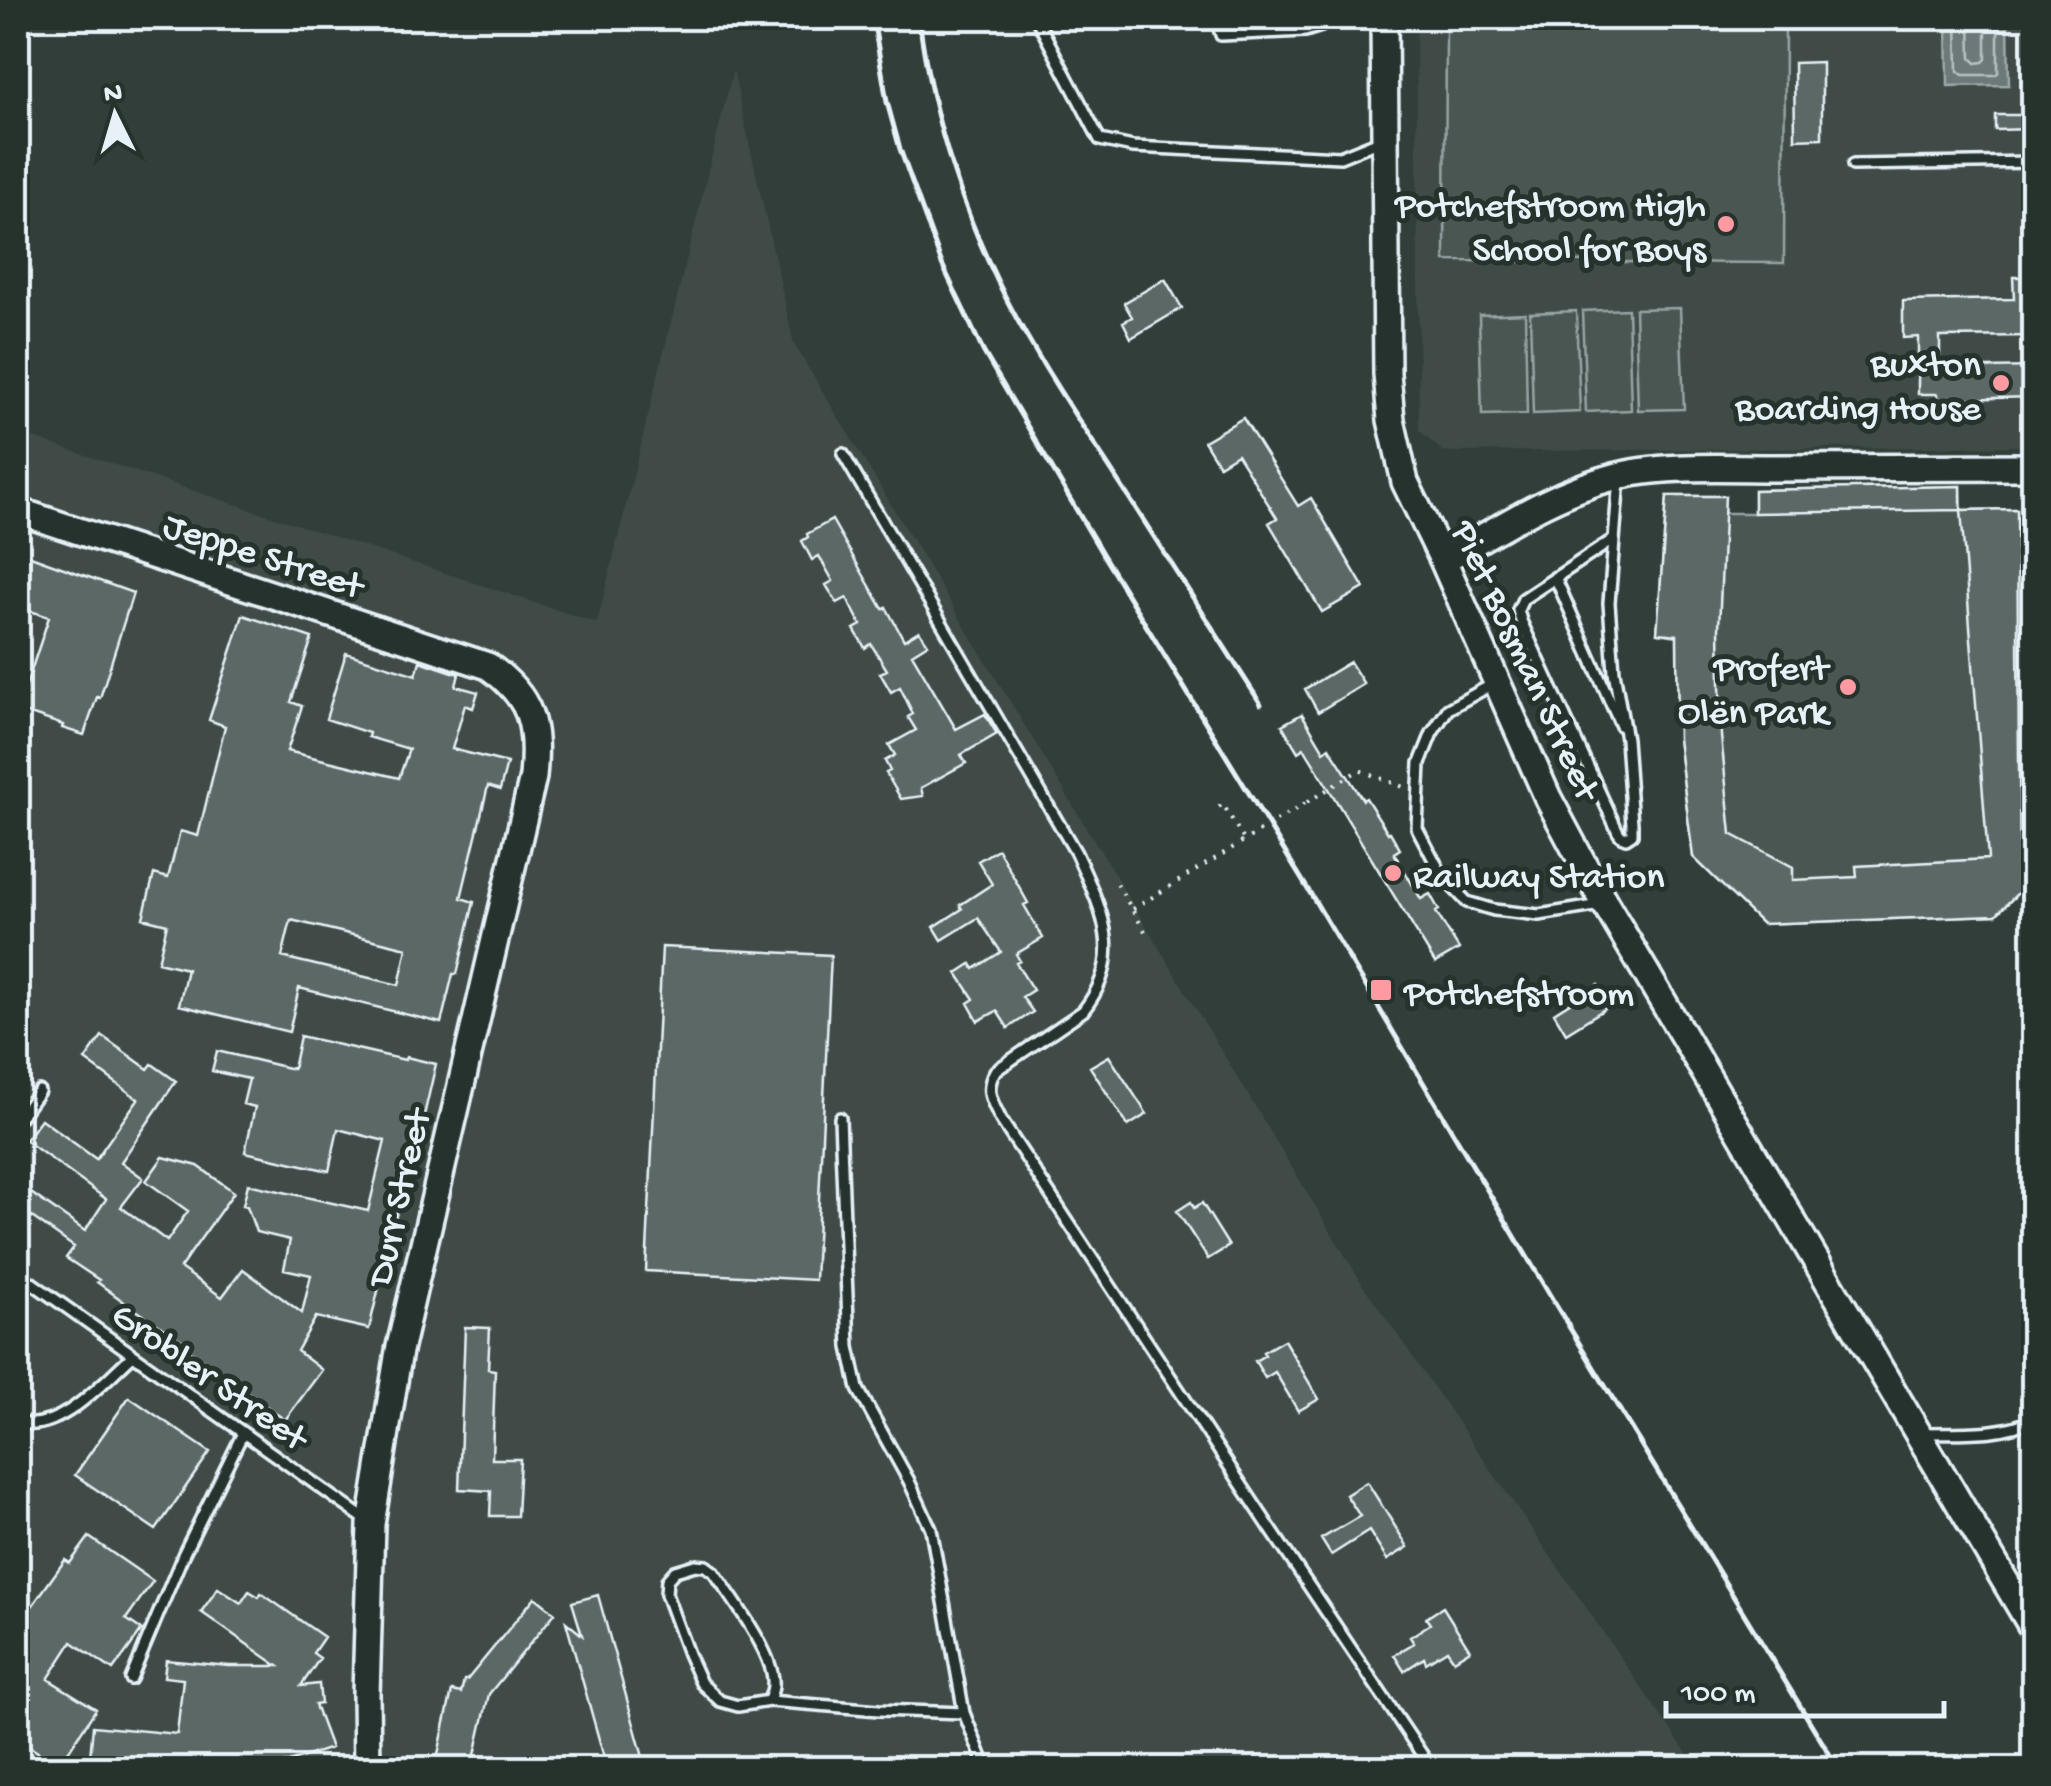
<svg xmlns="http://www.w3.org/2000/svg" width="2051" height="1786" font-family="'Gochi Hand',sans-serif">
<rect width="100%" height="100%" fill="#323e39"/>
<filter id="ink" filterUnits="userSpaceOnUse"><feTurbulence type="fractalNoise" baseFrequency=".01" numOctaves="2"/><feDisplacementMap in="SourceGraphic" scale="20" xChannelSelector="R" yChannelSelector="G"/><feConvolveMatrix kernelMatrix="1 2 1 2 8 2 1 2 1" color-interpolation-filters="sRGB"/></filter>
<g filter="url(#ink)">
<path fill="#3f4b46" d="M1416,18H2033V446L1443,452L1419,430Z
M733,70L794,344L1363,1285L1697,1768H18V433L597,623Z"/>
<path fill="#495651" stroke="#98a4a4" stroke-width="2.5" d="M1446,18H1785L1784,263L1445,261Z
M1680,308L1684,409L1638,410L1635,309Z
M1628,309L1631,410L1586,412L1582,311Z
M1576,311L1580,412L1533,414L1530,313Z
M1525,313L1527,414L1482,415L1479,315Z
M1961,486L1962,510L2017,509L2020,891L1996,915L1762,924L1693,857L1678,739L1677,636L1657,633L1667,496H1725L1724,513H1754V490Z"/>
<path fill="#6d7978" stroke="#9ea9ab" stroke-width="2.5" d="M2008,18L2009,85L1948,86L1947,19Z"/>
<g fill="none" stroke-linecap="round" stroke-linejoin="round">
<path stroke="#b7c1c5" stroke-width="2.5" d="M1957,18L1958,71L1963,75H1994L1998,73V18
M1970,18L1971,58L1976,63L1983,62L1986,59V18"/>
</g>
<path fill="#5c6865" stroke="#e8f1f8" stroke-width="2.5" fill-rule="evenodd" d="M1822,62V138L1795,139L1794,63Z
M1995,115H2034V129L1995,130Z
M2013,277H2034V336L1940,337V369L2034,367V397L1956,399V404H1938V394H1918V337L1903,338V301L2014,299Z
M1165,279L1182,308L1131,338L1123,322L1132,317L1124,303Z
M1243,418L1298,506L1311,498L1364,588L1322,612L1269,523L1277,518L1237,454L1219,465L1204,441Z
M1961,486V510L1754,513V490Z
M1667,496H1725L1719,628L1721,736L1731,834L1793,867V880L1857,877L1856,866L1988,859L1961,510L2017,509L2020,891L1996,915L1762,924L1693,857L1678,739L1677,635L1657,633Z
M832,520L883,609L886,607L904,640L919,631L928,644L912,654L956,729L985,714L997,734L961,755L966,763L921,788L923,796L901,799L886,773L890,771L885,761L895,755L889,745L916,730L908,717L913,714L900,687L891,692L880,673L887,670L871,644L865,648L854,629L861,625L847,598L837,603L826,585L833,581L819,556L812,560L802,541L808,537L807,534Z
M25,554L133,593L100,698L97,697L84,735L62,728L63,725L18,710L49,617L18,607V575Z
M243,615L312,638L291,702L302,706L287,751L399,778L409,749L368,737L369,733L326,719L346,653L416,675L420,661L459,674L456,686L478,692L473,708L465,705L452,749L507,763L500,790L488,786L461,898L474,902L457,974H453L441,1023L299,988L289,1032L179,1005L187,969L158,962L167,924L143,918L154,874L168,878L180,831L198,836L225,726L209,720ZM291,920L407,948L399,985L282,957Z
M1350,662L1364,684L1318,712L1305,689Z
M1302,714L1324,751L1329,747L1363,800L1366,798L1388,833L1390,832L1400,849L1394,853L1421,899L1430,894L1439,910L1436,912L1459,949L1435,963L1304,748L1298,752L1282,725Z
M998,849L1028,903L1024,905L1043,938L1016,954L1020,961L1016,963L1033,990L1022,997L1033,1012L1008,1028L997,1011L978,1021L968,1003L974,999L957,973L971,964L974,969L1001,952L978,918L942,940L934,927L962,909L960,905L992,884L978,861Z
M662,947L831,955L815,1280L646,1271Z
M1598,985L1611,1005L1566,1033L1554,1013Z
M102,1036L148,1069L152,1064L176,1081L121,1162L143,1178L121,1207L167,1241L188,1211L146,1181L163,1157L198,1166L234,1192L180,1268L222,1297L243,1269L302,1313L311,1275L284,1269L290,1240L256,1232L247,1206L243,1205L248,1184L368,1211L385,1141L338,1129L329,1171L245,1152L255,1107L243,1104L249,1079L212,1071L217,1051L293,1069L300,1036L405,1060L406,1057L436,1064L423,1120L419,1119L369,1329L316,1317L297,1351L322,1370L285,1420L185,1347L187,1344L127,1304L97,1282L99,1280L66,1258L74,1247L18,1207V1184L85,1231L106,1199L25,1140L41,1119L96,1159L138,1099L85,1060Z
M1109,1056L1147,1114L1128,1126L1090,1067Z
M1191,1202L1194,1208L1202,1203L1229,1246L1208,1259L1177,1211Z
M465,1327L490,1328L488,1369L495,1370L492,1459H520L517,1516H490L491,1491L459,1489Z
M1284,1340L1319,1399L1298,1411L1275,1372L1265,1378L1255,1361L1265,1355L1263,1352Z
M129,1397L210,1452L156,1530L75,1475Z
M1367,1482L1408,1547L1387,1560L1369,1531L1331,1555L1321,1539L1360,1516L1346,1495Z
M89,1537L153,1581L126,1619L142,1630L113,1670L72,1642L48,1679L96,1709L59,1766L18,1739V1626L65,1560L70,1563Z
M218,1588L241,1603L249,1591L259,1597L261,1593L324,1637L313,1653L320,1658L301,1686L319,1684L321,1704L315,1705L331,1748L271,1768H89L93,1726L177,1734L183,1679L164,1677L166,1660L229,1666H278L201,1612Z
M598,1595L646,1768H607L566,1622L582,1635L572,1602Z
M535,1597L555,1613L489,1694L472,1768H435L452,1691L461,1693L464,1680H467Z
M1443,1607L1470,1650L1454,1660L1447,1650L1426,1663L1424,1658L1404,1671L1394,1655L1414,1643L1410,1637L1430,1624L1426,1618Z"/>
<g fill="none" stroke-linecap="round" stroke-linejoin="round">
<defs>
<path id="lane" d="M1036,18L1100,140L1133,147L1340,157L1382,140
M1216,18L1221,35L1305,31L1321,26L1322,18
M1853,165L2034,162
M843,454L1076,853C1101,909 1127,955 1083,1011L995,1071C984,1091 992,1101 1001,1120L1272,1531L1431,1768
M1614,539L1523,599L1518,610L1521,621L1618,832L1621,836L1626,838L1632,834V824L1626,739L1614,672L1609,603L1619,478
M1555,577L1621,726
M1493,684L1448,709L1432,733L1420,763L1417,828L1443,877L1467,902L1494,910L1539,915L1601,905
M840,1118L849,1347L858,1389L909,1481L931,1529L964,1713L986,1768
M18,1120L39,1091
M18,1273L366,1520
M18,1422C58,1436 105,1380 133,1355
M1925,1433C1960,1432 2002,1436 2034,1419
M131,1679L183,1555L243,1433
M769,1701C770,1696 773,1691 773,1685C776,1656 731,1597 714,1572L706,1566L695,1565L675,1571L667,1580L666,1594L688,1654L701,1683L720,1701L738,1706L769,1701L879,1710L964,1713"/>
<path id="secondary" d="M1384,18L1387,374L1391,420L1405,482L1443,560L1548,798L1596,888L2034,1630
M18,511L488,666C532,697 538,725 533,777L399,1351L371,1524L366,1694L367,1768
M1443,560C1499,529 1552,493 1614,477C1660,464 1726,468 1774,468C1860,467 1947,467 2034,467"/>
</defs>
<use href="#lane" stroke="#e8f1f8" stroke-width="16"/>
<use href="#secondary" stroke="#e8f1f8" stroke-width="32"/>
<path stroke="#e8f1f8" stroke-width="4" stroke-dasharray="2.5 8" stroke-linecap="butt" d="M1307,802L1359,770L1406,788
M1219,807L1223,804L1244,840
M1117,884L1146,933"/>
<use href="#lane" stroke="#26332d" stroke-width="9"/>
<use href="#secondary" stroke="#26332d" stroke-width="25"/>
<path stroke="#e8f1f8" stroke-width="5" d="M873,18L887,102L900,149L942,264L983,351L1103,555L1315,901L1554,1302L1838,1768
M919,18C932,121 967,228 1017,319C1050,379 1089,436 1126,493C1171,564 1216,634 1261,704"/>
<path stroke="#e8f1f8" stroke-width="4" stroke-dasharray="2.5 8" stroke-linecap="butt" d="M1133,909L1307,802"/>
</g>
</g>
<g fill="#ff9aa2" stroke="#26332d" stroke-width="4">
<circle cx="1726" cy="224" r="10"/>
<circle cx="2001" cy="383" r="10"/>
<circle cx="1848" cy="687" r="10"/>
<circle cx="1393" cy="873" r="10"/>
<rect x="1369" y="978" width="24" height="24" rx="5"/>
</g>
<g text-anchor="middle" stroke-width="10" stroke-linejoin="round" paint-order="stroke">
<g font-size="38" fill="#e8f1f8" stroke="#26332d" text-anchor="end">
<text x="1706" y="215">Potchefstroom High<tspan x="1706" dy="44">School for Boys</tspan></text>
<text x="1981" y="374">Buxton<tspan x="1981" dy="44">Boarding House</tspan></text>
<text x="1828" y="678">Profert<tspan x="1828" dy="44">Olën Park</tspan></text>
<text x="1413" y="886" text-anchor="start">Railway Station</text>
<text x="1404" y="1003" text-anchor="start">Potchefstroom</text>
</g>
<g font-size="38" fill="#e8f1f8" stroke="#26332d">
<text transform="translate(264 553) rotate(18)" y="13">Jeppe Street</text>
<text transform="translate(1528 659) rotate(65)" y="13">Piet Bosman Street</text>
<text transform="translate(396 1197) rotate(-77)" y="13">Durr Street</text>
<text transform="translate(211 1374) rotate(35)" y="13">Grobler Street</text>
</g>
</g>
<rect width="2051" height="1786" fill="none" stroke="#26332d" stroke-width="60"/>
<rect x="30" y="30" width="1991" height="1726" fill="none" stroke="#e8f1f8" stroke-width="4" filter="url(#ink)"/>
<g transform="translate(115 115) rotate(355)" stroke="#26332d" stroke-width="8" paint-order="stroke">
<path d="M0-8L18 38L0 25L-18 38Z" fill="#e8f1f8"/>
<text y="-15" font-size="28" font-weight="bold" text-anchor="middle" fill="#e8f1f8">N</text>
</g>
<path d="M1666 1701v15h278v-15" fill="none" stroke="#e8f1f8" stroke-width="5"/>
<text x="1681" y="1701" font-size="30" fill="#e8f1f8" stroke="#26332d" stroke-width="8" paint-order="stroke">100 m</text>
</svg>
